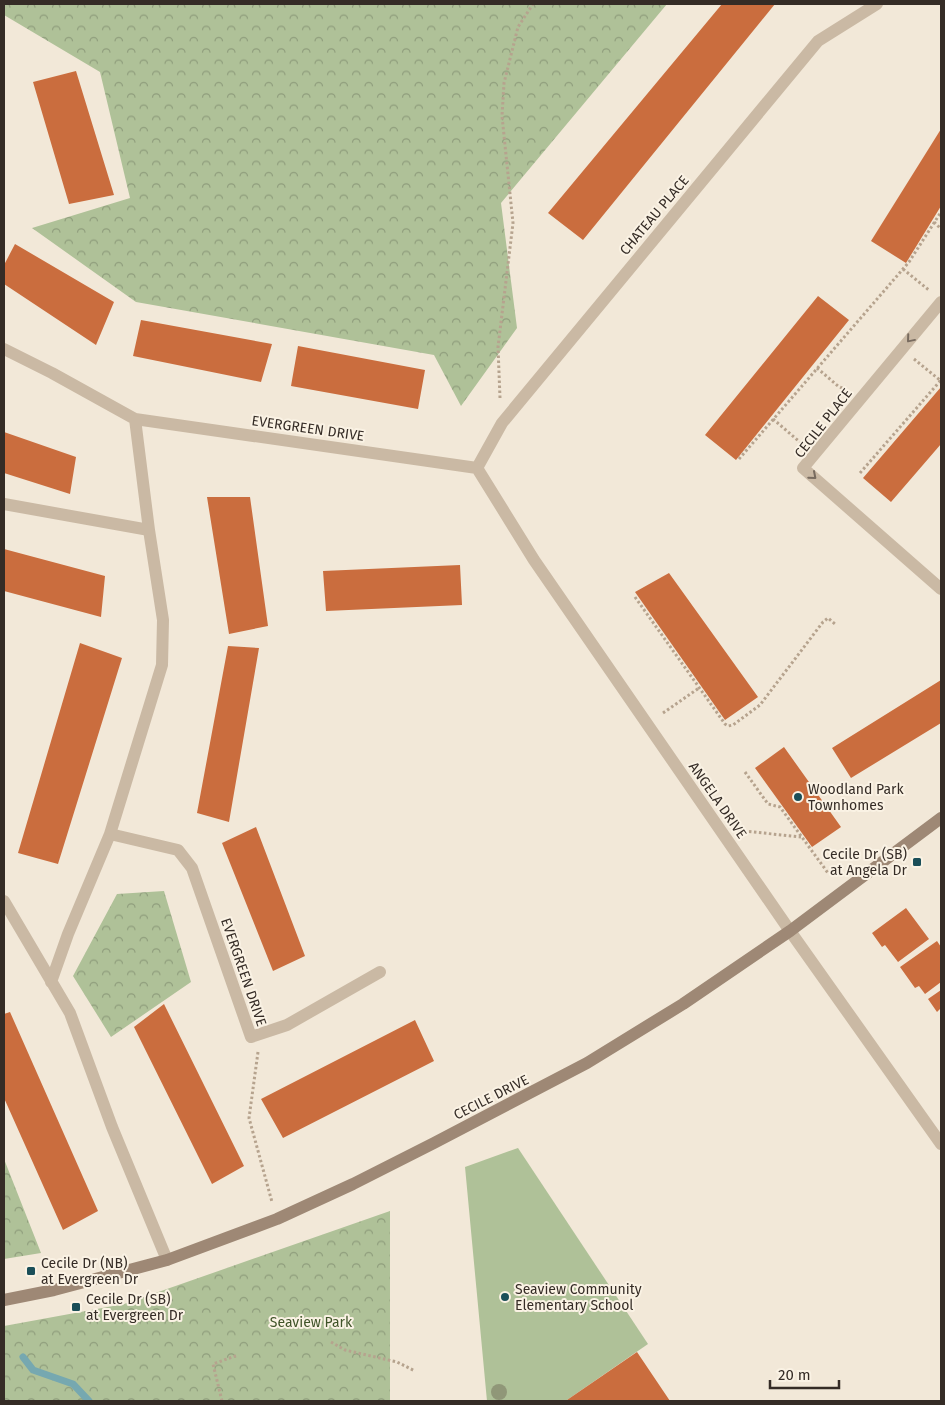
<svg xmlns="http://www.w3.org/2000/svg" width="945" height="1405" font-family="'Fira Sans',sans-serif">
<defs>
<pattern id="forest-crowns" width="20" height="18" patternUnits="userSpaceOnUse" patternTransform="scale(1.25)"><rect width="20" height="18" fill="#afc198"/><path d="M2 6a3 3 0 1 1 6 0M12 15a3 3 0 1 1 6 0" fill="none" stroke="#8f9d7c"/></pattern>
</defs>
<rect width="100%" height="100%" fill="#f2e8d8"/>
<path fill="#afc198" d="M518,1148L648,1344L567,1400L543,1401H487L465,1167Z"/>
<path fill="url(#forest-crowns)" d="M4,4H667L501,203L517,328L461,406L434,355L136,302L32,228L130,198L100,72L4,15Z
M164,891L191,982L111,1037L73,976L117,894Z
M4,1159L41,1253L4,1259Z
M390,1211V1401H4V1326L124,1304Z"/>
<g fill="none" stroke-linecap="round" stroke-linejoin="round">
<path stroke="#76a8b0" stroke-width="7" d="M23,1357L33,1370L73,1384L89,1401"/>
</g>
<path fill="#ca6d3e" d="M722,4H775L583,240L548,213Z
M76,71L114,195L69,204L33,82Z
M941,129V206L906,263L871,241Z
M15,244L114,302L96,345L4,284V265Z
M818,296L849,320L736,460L705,435Z
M141,320L272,344L261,382L133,356Z
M298,346L425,370L418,409L291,386Z
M941,387V444L891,502L863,478Z
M4,432L76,457L70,494L4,473Z
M207,497H250L268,626L229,634Z
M4,549L105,576L101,617L4,591Z
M460,565L462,605L326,611L323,571Z
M669,573L758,697L725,720L635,592Z
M80,643L122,658L58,864L18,853Z
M228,646L259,648L229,822L197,813Z
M941,680V723L851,778L832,748Z
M784,747L841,827L812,847L755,768Z
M256,827L305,956L273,971L222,843Z
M906,908L929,939L898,962L885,945L882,947L872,933Z
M937,941L941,947V982L925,994L919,986L915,988L900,967Z
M941,990V1008L937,1012L928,999Z
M164,1004L244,1166L212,1184L134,1027Z
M10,1012L98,1211L63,1230L4,1098V1014Z
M415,1020L434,1061L283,1138L261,1099Z
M637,1352L670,1401H568L567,1400Z"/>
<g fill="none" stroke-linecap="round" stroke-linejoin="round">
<path stroke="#b6a38e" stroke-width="3" stroke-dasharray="2.5 2.5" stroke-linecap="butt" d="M934,222L941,229
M903,269L930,291
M914,359L941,381
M817,368L838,386L846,390
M500,398L498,347L513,223L502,116L504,83L518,27L533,4
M773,419L801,443
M739,459L909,262L941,212
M860,473L941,380
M635,597L725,724L728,726L733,725L760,705L823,622L828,618L835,624
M663,713L699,688
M745,772L768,804L780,807L828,873
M744,831L801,837
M258,1052L249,1118L272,1202
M331,1342L345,1350L397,1362L415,1371
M222,1401L213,1364L238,1355"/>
<path stroke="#cab9a4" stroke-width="12" d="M941,302L803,468L941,589
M4,349L52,373L135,419L477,468
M477,468L534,560L790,931L941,1144
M477,468L502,423L818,41L877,4
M4,504L149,530
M110,834L178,850L192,868L251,1037L287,1025L380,972
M4,901L70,1013L112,1127L167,1260
M51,982L68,934L110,834L162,665L163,620L149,530L135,419"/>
<path stroke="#9e8875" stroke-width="12" d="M4,1300L54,1290L167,1260L277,1219L353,1184L434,1143L587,1063L683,1004L790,931L941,818"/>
</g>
<circle fill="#909778" cx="499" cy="1392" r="8"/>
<defs><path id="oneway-chevron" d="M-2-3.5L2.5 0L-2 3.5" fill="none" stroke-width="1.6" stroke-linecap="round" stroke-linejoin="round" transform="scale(1.25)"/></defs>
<g stroke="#786b5f">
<use href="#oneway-chevron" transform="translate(910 339) rotate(130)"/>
<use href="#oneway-chevron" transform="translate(813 476) rotate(41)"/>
</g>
<g fill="#1a4e58" stroke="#faf2e4" stroke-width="2">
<circle cx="798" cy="797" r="5"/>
<rect x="912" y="857" width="10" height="10" rx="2.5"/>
<rect x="26" y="1266" width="10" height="10" rx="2.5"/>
<circle cx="505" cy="1297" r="5"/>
<rect x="71" y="1302" width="10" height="10" rx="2.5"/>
</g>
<g text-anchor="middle" stroke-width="4" stroke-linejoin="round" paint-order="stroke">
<g font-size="14" fill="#352c26" stroke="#faf2e4">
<text transform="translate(654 215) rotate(-50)" y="5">CHATEAU PLACE</text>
<text transform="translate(823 423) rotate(-52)" y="5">CECILE PLACE</text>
<text transform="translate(308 428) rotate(8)" y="5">EVERGREEN DRIVE</text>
<text transform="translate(718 800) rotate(55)" y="5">ANGELA DRIVE</text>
<text transform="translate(244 972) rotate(71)" y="5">EVERGREEN DRIVE</text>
<text transform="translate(491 1097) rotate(-27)" y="5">CECILE DRIVE</text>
</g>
<g font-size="14" fill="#352c26" stroke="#faf2e4" text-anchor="start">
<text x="808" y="794">Woodland Park<tspan x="808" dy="16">Townhomes</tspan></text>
<text x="907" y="859" text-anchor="end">Cecile Dr (SB)<tspan x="907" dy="16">at Angela Dr</tspan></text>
<text x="41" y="1268">Cecile Dr (NB)<tspan x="41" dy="16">at Evergreen Dr</tspan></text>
<text x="515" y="1294">Seaview Community<tspan x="515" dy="16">Elementary School</tspan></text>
<text x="86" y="1304">Cecile Dr (SB)<tspan x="86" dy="16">at Evergreen Dr</tspan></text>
</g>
<g font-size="14" fill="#405429" stroke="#faf2e4">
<text x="311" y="1327">Seaview Park</text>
</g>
</g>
<rect width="945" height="1405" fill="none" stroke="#352c26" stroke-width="10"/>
<path d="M770 1380v8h69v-8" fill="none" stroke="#352c26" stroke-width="2.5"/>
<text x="778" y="1380" font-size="15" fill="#352c26" stroke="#faf2e4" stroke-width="4" paint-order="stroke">20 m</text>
</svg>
